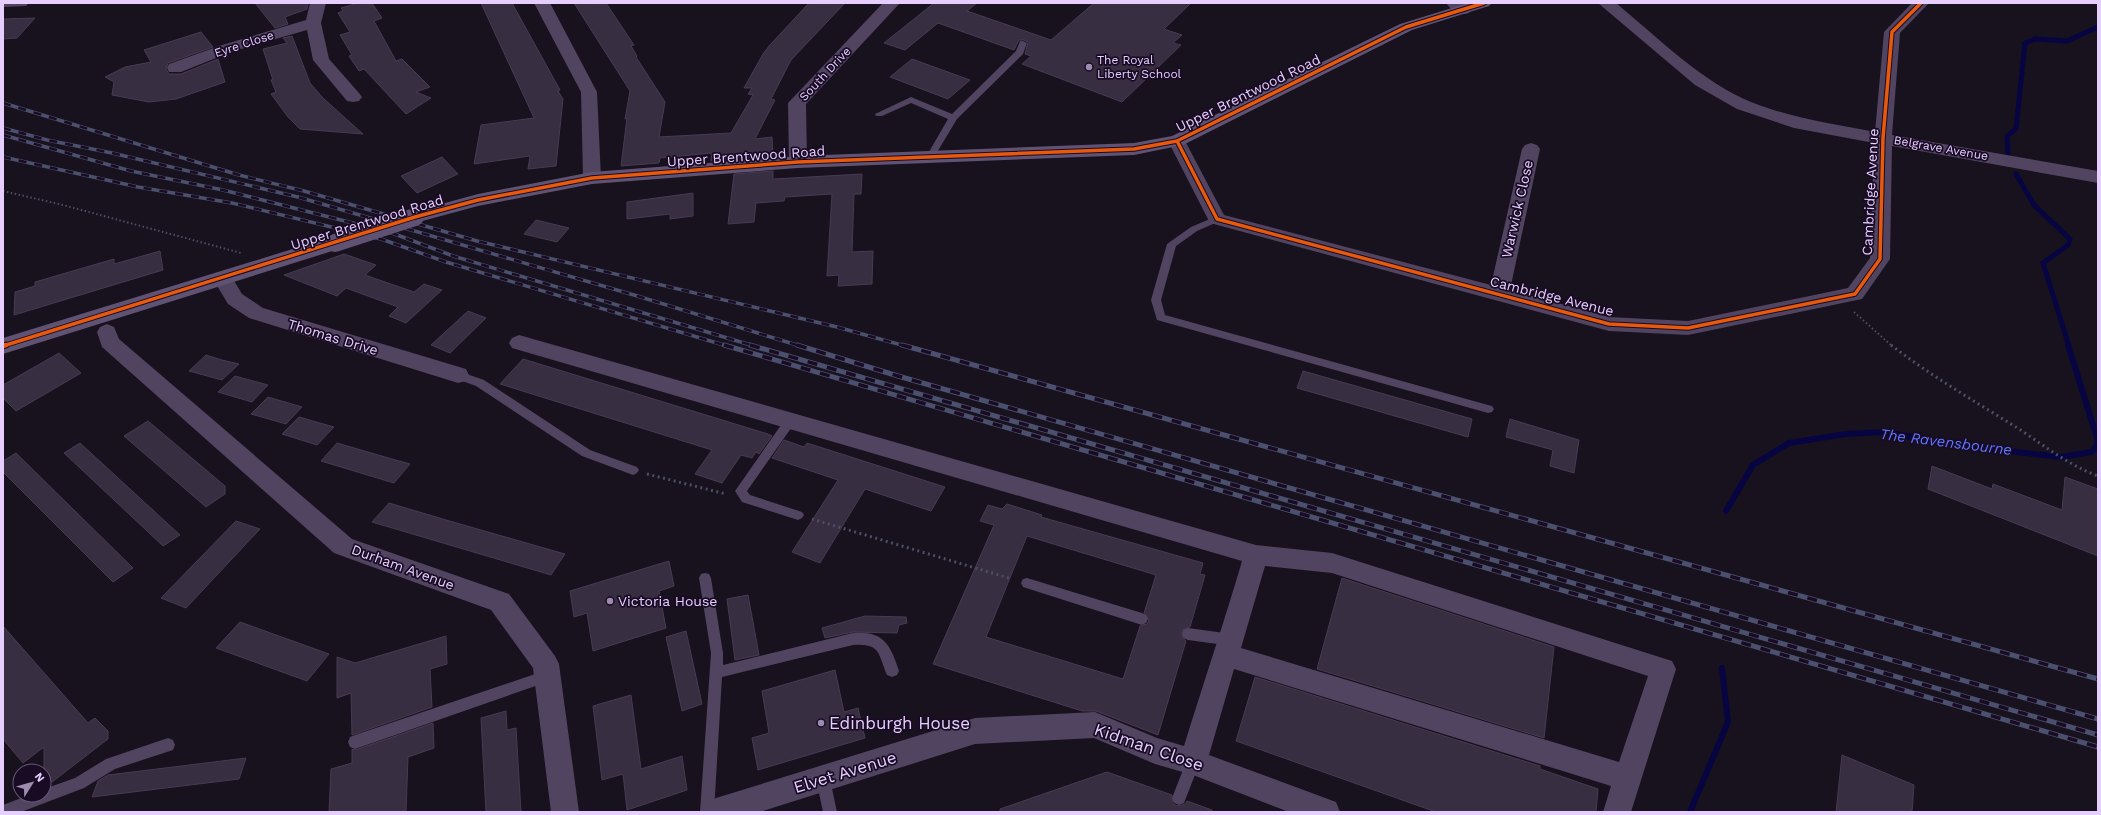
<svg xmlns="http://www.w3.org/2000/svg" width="2101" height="815" font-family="'Work Sans',sans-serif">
<rect width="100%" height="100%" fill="#18111e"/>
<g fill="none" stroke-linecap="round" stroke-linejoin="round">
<path stroke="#070541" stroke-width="5" d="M2008,154L2007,136L2016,129L2025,43L2035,39L2067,41L2098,27
M2016,174L2034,205L2070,239L2068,245L2043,263L2069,346"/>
<path stroke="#070541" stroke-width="6" d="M2068,345L2098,441
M1726,511L1753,465L1789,443L1846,434L1883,432L1974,447L2061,457L2092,452L2098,443
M1690,812L1728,722L1722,668"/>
</g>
<path fill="#382e41" stroke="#483a53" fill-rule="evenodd" d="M255,3H308L307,9L285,17L288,24L275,28Z
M358,3H372L382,18L374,21L396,61L402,59L430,87L416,92L431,98L406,114L364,69L359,71L349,56L352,55L340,35L350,32L338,13L343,11L341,8Z
M481,3H512L560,90L558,91L563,99L556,166L528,169L530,156L474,164L481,125L534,118Z
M574,3H606L634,45L631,46L637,56L636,57L665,102L659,137L731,133L753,95L748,94L752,88H744L763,54L769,46L809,3H845L791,60L771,99L775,100L755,139L772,137L773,156L711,161L712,153L660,158L659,163L621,166L627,118L625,119L630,91Z
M934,3H977L967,11L1051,40L1094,3H1191L1164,29L1182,35L1173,43L1181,45L1122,102L1022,64L1031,56L1025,54L1028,42L1024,40H1019L1014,50L938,23L905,50L884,43Z
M35,18L17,38L3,39V19Z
M201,32L213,47L168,63L166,69L169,74H181L218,59L225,82L176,99L149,102L112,95L114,82L105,77L125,67L151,62L144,50Z
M292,36L310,83L323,98L363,134L300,129L288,117L271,94L276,92L271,80H273L263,49L287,43L283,38Z
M912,59L970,80L948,99L890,77Z
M442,157L458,174L417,193L401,176Z
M773,171V179L862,174L861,194H854L852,252L873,251L872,284L838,286L839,275L827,276L832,194L785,197L784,201L756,203L754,222L728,224L734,174Z
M693,193V216L670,219V214L627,219V202Z
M536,220L569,228L557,242L524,234Z
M160,251L163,270L14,315L15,292L35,286V282L114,259V264Z
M344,254L376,265L365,275L414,292L424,284L442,290L406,323L389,316L398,307L346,288L337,296L284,275Z
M468,311L486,318L450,353L431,345Z
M59,353L81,373L16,411L3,398V385Z
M206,355L222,360L239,364L222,380L189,371Z
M523,359L768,434L772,436L759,454L756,452L752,458L741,455L722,483L695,474L712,450L500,384Z
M1303,371L1472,419L1468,437L1297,388Z
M235,376L268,385L252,402L218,392Z
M268,397L302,407L286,424L251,414Z
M299,417L334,427L317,445L282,434Z
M1510,419L1579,440L1574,473L1550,466L1553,450L1506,437Z
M148,421L225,486V494L206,507L124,436Z
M784,440L804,447L807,443L945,487L931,511L865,489L820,563L792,552L838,480L772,458Z
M80,443L180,535L163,546L64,453Z
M337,443L392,459L410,464L394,483L321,461Z
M16,453L133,568L113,582L3,472V461Z
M1932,466L1992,489L1993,484L2062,510L2065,477L2098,489V556L1928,489Z
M389,503L453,522L565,554L551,575L372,522Z
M1007,504L1042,515L1041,517L1203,563L1200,574L1205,575L1190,627L1182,630V638L1186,641L1158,735L1096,711H1082L933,664L994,525L980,521L988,505L1002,509ZM1027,536L1156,575L1144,613L1149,620L1147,624L1140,626L1123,679L986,637Z
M236,521L260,529L186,608L161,598Z
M669,561L674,586L659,591L666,628L593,651L587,613L574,617L570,591Z
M1342,578L1554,647L1544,738L1317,669Z
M748,595L759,655L735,660L727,599Z
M865,616L906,617L907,623L899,625L897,633L853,632L825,638L822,628Z
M240,622L329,654L307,681L216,648Z
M3,626L88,723L95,718L108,731V739L52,782L44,772V747L23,763L3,739Z
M686,631L702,704L682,711L666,637Z
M446,636L447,664L430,669L432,707L352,735L351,693L337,698V657L355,663Z
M835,670L844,712L858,708L865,738L758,770L752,738L769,733L762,691Z
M1255,677L1540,766V769L1598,789L1596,812H1436L1236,741Z
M631,695L641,769L682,756L687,790L627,810L623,774L602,780L593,706Z
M506,711L507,730L516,728L521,812H486L481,718Z
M433,723L434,748L408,757L406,812H329L331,769L352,763V749L355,750Z
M1842,755L1914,785L1912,812H1836Z
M246,758L239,779L92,797L98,781L108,775Z
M1107,772L1172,795L1173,804L1178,806L1185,804L1187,801L1212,810V812H1000V809Z"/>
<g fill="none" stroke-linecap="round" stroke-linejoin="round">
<path stroke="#4b4e64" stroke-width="2" stroke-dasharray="1.5 2.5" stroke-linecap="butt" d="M3,191L63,205L241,253
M1854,312L1892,346"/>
<path stroke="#4b4e64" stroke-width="3" stroke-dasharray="2 3.5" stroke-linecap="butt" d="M1891,345C1931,376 1976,402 2019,429C2045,446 2068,465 2098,476
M647,474L726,494
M812,519L1012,579"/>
<path fill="#504460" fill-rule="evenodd" d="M1020,41H1023L1027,43L1023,54L957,119L933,159H927L926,157L948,119L911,103L882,116H876L875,114L911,97L952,114L1016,51Z
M1217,216L1220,217L1222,219L1220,221L1197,231L1176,246L1161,300L1165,315L1488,405L1492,406L1494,409L1492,412L1488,413L1157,320L1151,300L1167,244L1191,227Z
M458,371L484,380L590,450L637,467L639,470L637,473L633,475L582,456L476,386L454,378L453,375L454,372Z
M790,417L794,418L796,421L794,424L747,491L750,495L802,512L804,515L802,518L798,520L742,502L735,491L786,418Z
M705,573L709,574L711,578L723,653V665L853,633C884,631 890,644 899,671L897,675L892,677L887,675C878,654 881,643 853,645L722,677L714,812H700L711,653L699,578L701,574Z
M1027,578L1142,613L1146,615L1148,619L1146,623L1142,625L1023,587L1021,583L1023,579Z
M1188,628L1232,634L1237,636L1238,640L1237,644L1232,646L1188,640L1183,638L1182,634L1183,630Z
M547,670L552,672L554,676L552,680L547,682L355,749L350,747L348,742L350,737L355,735Z
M168,738L173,740L175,745L173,750L115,769L84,788L21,812H3V805L29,795H44V789L75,778L106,759Z
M1193,755L1198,757L1200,762L1184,803L1179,805L1174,803L1172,798L1188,757Z
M823,772L828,774L830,779L837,812H823L816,779L818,774Z"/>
<path fill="#504460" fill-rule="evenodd" d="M3,3H29L26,6L3,7Z
M310,3H326L321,23L329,59L359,93L362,97L359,101L353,102L347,101L313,60L307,30L231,52L181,72H169L167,68L169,64L219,46L306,20Z
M534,3H550L597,92L601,178L598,182L592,184L586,182L583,178L581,92Z
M883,3H900L806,104L807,162L804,166L798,168L792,166L789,162L788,103Z
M1446,3H1464L1471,10L1469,13C1459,16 1452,11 1446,3Z
M1598,3H1616C1655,35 1703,83 1751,102C1791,118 1832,124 1875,132L1884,32L1912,3H1929L1900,33L1892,135L2098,171V183L1892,146L1890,259L1862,299L1688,335L1609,331L1210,223L1168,141L1171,137L1177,136L1183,137L1224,215L1491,285L1522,149L1525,145L1531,143L1537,145L1540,149L1510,290L1609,317L1688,321L1848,288L1870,258L1874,143L1794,128L1737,109L1695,85Z
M223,272L230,274L242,294L263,308L466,369L469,375L466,381L458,383L249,318L228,304L213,279L216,274Z
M107,324L114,327L119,339L352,539L509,594L555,656L559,664L579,812H551L533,668L491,610L334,553L102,347L97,332L100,327Z
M519,335L1256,545L1332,553L1672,661L1676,669L1631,812H1603L1611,786L1234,669L1209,755L1336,802L1340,812H1289L1193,775L1155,764L1094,738L975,744L760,812H702L706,802L716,798L975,718L1095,712L1157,738L1184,746C1203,684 1224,623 1242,561L512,348L509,343L512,338ZM1265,566L1332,573L1648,676L1619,762L1241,648Z"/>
<path fill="#5f5272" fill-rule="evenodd" d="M1468,3H1492L1489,6L1412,30L1183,145L1134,155L798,168L592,184L478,206L415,223L408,221L406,217L408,213L478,194L592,172L798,156L1134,143L1172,136L1400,24Z
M335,236L342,238L345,243L342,248L3,354V338Z"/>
<defs>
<path id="rail-far1" d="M3,103L239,175L304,191L477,241L837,327L905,346
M3,128L47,140L112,153L298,197L634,295L800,346
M3,135L131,171L223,190L392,233L453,256L754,346
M3,157L138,187L232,203L381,239L446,262L727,346"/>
<path id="rail" d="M724,345L2098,747
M750,345L2098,735
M797,345L898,376L2098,719
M902,345L2098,679"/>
</defs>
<use href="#rail-far1" stroke="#4a506d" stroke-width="3.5"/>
<use href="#rail" stroke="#4a506d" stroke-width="5"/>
<use href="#rail-far1" stroke="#190b24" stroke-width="2.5" stroke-dasharray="8" stroke-linecap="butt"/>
<use href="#rail" stroke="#190b24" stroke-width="3.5" stroke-dasharray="10" stroke-linecap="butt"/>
<path stroke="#5f5272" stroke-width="18" d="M335,243L415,217"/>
<defs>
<path id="cycleway-far1" d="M1177,141L1217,219L1609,324L1688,328L1855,294L1880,259L1883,138L1892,32L1921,3
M3,346L415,217L478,200L592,178L798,162L1134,149L1177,141L1406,27L1484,3"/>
<path id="cycleway" d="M3,346L6,345"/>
</defs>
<use href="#cycleway-far1" stroke="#190b24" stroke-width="5.5"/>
<use href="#cycleway" stroke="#190b24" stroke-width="7"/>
<use href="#cycleway-far1" stroke="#e8590c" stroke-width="3.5"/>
<use href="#cycleway" stroke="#e8590c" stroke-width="4.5"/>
</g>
<g fill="#9e8cb0" stroke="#190b24" stroke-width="1.5">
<circle cx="1089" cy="67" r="4"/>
<circle cx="610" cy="601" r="4"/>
<circle cx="821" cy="723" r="4"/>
</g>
<g text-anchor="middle" stroke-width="3.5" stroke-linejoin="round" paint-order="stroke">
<g font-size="12" fill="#e6ceff" stroke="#190b24">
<text transform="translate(244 44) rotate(-18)" y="4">Eyre Close</text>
<text transform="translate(825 74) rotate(-47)" y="4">South Drive</text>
<text transform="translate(1941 148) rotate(10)" y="4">Belgrave Avenue</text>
</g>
<g font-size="12" fill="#e6ceff" stroke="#190b24" text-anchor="start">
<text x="1097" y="64">The Royal<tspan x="1097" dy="14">Liberty School</tspan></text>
</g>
<g font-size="14" fill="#e6ceff" stroke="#190b24">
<text transform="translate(1248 93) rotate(-26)" y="5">Upper Brentwood Road</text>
<text transform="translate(746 156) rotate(-4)" y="5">Upper Brentwood Road</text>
<text transform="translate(1870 192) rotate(-87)" y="5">Cambridge Avenue</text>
<text transform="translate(1517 209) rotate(-77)" y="5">Warwick Close</text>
<text transform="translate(367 222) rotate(-17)" y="5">Upper Brentwood Road</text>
<text transform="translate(1552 296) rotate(14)" y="5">Cambridge Avenue</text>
<text transform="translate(333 337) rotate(17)" y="5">Thomas Drive</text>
<text transform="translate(403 567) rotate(20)" y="5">Durham Avenue</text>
</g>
<g font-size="14" fill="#e6ceff" stroke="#190b24" text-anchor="start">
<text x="618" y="606">Victoria House</text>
</g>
<g font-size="15" font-style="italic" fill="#5c76ff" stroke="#190b24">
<text transform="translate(1946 442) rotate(7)" y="5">The Ravensbourne</text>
</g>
<g font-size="17" fill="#e6ceff" stroke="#190b24" text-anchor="start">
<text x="829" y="729">Edinburgh House</text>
</g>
<g font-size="17" fill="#e6ceff" stroke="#190b24">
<text transform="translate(1149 747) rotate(19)" y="6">Kidman Close</text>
<text transform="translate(845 772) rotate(-17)" y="6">Elvet Avenue</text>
</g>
</g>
<rect width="2101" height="815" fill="none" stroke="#e6ceff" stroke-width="8"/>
<g transform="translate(32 783) rotate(53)"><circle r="19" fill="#190b24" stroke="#6b597c"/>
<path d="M0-3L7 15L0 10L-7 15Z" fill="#9e8cb0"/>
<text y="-6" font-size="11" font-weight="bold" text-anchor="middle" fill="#e6ceff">N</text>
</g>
</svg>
